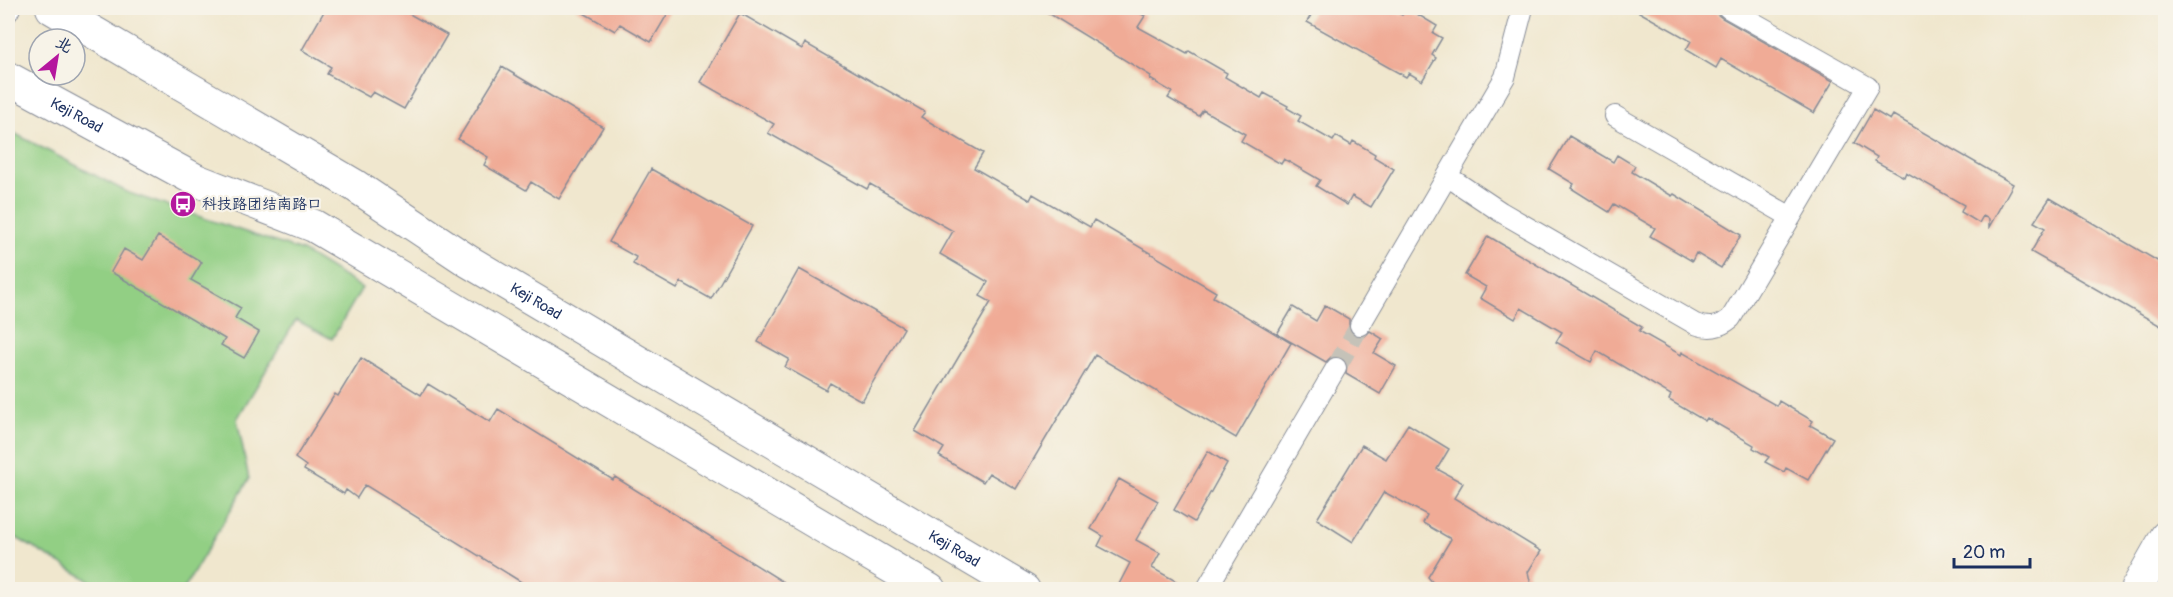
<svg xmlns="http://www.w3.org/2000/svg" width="2173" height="597" font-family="Pangolin,'LXGW WenKai TC',sans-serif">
<rect width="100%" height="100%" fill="#f7f3e8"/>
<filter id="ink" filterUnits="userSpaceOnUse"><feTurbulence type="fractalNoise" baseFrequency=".0167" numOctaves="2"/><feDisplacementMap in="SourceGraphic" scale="12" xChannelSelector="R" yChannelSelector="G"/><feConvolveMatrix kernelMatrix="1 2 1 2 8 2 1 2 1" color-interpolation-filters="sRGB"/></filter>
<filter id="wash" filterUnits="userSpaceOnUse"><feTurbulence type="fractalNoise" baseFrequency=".008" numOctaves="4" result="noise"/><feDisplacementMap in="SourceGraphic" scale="24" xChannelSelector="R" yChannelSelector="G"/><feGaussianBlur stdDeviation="1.35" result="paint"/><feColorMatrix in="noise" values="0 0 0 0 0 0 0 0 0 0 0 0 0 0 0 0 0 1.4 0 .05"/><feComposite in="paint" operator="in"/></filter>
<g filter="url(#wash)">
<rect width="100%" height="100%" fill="#f0e7ce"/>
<path fill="#92cf84" stroke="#567f71" stroke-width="1.5" d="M8,130L129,193L302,251L362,288L332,339L296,320L237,419L249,479L184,589H104L8,533Z"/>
<g id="blocks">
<path fill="#f0ab96" d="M326,8H399L447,35L404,109L373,92L369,97L327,74L331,67L302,50Z
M575,8H671L651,42L620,24L615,31Z
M1040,8H1131L1145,16L1138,27L1187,54L1189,51L1227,73L1225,77L1261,98L1264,93L1288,106L1287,108L1301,116L1298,121L1333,141L1336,136L1351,145L1353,141L1375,154L1374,157L1394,169L1371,207L1352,196L1347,205L1316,186L1320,180L1284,159L1281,164L1241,141L1245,134L1203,110L1199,116L1168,98L1172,92L1150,79L1151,76Z
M1315,8H1389L1402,15L1407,8L1437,26L1433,33L1442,38L1432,55L1436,58L1422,81L1409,73L1406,77L1307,22Z
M1632,8H1716L1717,14L1722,18L1833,81L1814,113L1721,59L1716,68L1686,50L1691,41Z
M740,13L802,49L805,43L925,112L921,117L983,153L974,168L1030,200L1033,194L1090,227L1094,220L1216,292L1213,297L1291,343L1236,438L1095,355L1016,489L989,473L983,482L939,456L944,448L915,431L991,302L980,296L988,282L940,254L953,231L870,184L867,189L768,133L774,124L700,82Z
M502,67L603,127L559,199L531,182L526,190L484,165L488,157L458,139Z
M1873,110L1890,120L1893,115L2013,184L1989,227V219L1983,216L1979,223L1961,212L1964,205L1906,172L1904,177L1875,161L1877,157L1854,143Z
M1569,136L1613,162L1617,155L1635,166L1632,172L1672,196L1674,194L1741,235L1721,268L1696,253L1692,261L1650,236L1655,228L1614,204L1609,212L1571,188L1574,184L1549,169Z
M651,169L752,226L711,299L681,282L677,289L633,264L636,257L609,242Z
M2050,198L2166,266V329L2031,252L2045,228L2034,222Z
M158,236L202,262L191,280L241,308L235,318L259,332L244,358L221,345L225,339L111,272L124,249L143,260Z
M1488,236L1642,327L1639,331L1681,355L1682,352L1777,406L1779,401L1813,421L1810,425L1833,438L1808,480L1786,468L1784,472L1765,462L1769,457L1753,448L1754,445L1707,418L1705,421L1669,400L1671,395L1597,351L1591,362L1556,342L1562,332L1521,308L1515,319L1480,298L1486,287L1465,275Z
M799,269L904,328L862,401L830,383L826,390L785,367L789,359L758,342Z
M1325,305L1349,319V330L1354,336H1365L1370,331L1383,339L1374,353L1396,366L1380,394L1346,374L1347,363L1342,357H1331L1326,362L1277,334L1293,307L1316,321Z
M361,358L421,395L428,384L490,422L498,409L613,480L615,477L796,590H534L365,485L357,498L346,490L344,494L304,470L306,466L295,458L335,394L338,396Z
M1408,424L1449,449L1437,469L1463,483L1454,498L1541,551L1528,572L1532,590H1439L1428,577L1451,539L1423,523L1427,515L1384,492L1353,542L1317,519L1362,445L1386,459Z
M1208,451L1227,463L1194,522L1174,510Z
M1119,479L1158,501L1136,540L1160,553L1152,568L1192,590H1116L1130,563L1098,546L1103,536L1091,529Z"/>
</g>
</g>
<g filter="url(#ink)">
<use href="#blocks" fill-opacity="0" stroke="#868b96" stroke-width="1.5"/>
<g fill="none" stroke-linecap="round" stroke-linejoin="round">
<path stroke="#c5c2b8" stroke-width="20" stroke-dasharray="20 10" stroke-linecap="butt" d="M1336,368L1360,325"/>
<defs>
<path id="street" d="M8,12L10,8
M1615,116L1791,217
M1447,176L1501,212L1695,324C1709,329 1719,328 1731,318L1868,87L1728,8
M1360,325L1505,77L1523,8
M1206,590L1336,368"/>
<g id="primary">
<path id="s1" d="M52,8L354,185L468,261L1024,590"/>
<path id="s2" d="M8,78L196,180L314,226L930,590"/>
<path d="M2136,590L2166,537"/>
</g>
</defs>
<use href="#street" stroke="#868b96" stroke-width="22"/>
<use href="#primary" stroke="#868b96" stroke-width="34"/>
<use href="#street" stroke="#fff" stroke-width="20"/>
<use href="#primary" stroke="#fff" stroke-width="32"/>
</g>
</g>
<defs>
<symbol id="bus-disc" viewBox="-11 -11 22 22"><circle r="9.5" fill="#b5179e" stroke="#f7f3e8"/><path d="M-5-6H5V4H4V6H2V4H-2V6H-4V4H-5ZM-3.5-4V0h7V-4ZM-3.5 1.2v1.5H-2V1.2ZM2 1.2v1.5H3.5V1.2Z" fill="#fff"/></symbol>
</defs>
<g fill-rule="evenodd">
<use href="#bus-disc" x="168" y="189" width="30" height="30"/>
</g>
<g text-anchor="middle" stroke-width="4.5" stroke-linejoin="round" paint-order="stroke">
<g font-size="15" fill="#1b2f5e" stroke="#f7f3e8">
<text dy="5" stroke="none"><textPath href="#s2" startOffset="78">Keji Road</textPath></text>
<text dy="5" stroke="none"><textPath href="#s1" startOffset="566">Keji Road</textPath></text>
<text dy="5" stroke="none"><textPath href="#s1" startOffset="1052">Keji Road</textPath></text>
</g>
<g font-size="15" fill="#1b2f5e" stroke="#f7f3e8" text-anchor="start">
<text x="202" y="209">科技路团结南路口</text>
</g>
</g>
<rect width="2173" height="597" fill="none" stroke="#f7f3e8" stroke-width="30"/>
<g transform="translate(57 57) rotate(30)"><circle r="28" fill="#f7f3e8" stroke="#9fa5b1" stroke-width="1.5"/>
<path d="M0-4.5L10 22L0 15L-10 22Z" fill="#b5179e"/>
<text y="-9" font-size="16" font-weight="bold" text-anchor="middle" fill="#1b2f5e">北</text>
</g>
<path d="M1954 558v9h76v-9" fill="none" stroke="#1b2f5e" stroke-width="3"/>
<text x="1963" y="558" font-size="18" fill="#1b2f5e" stroke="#f7f3e8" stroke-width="4.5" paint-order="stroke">20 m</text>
</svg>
